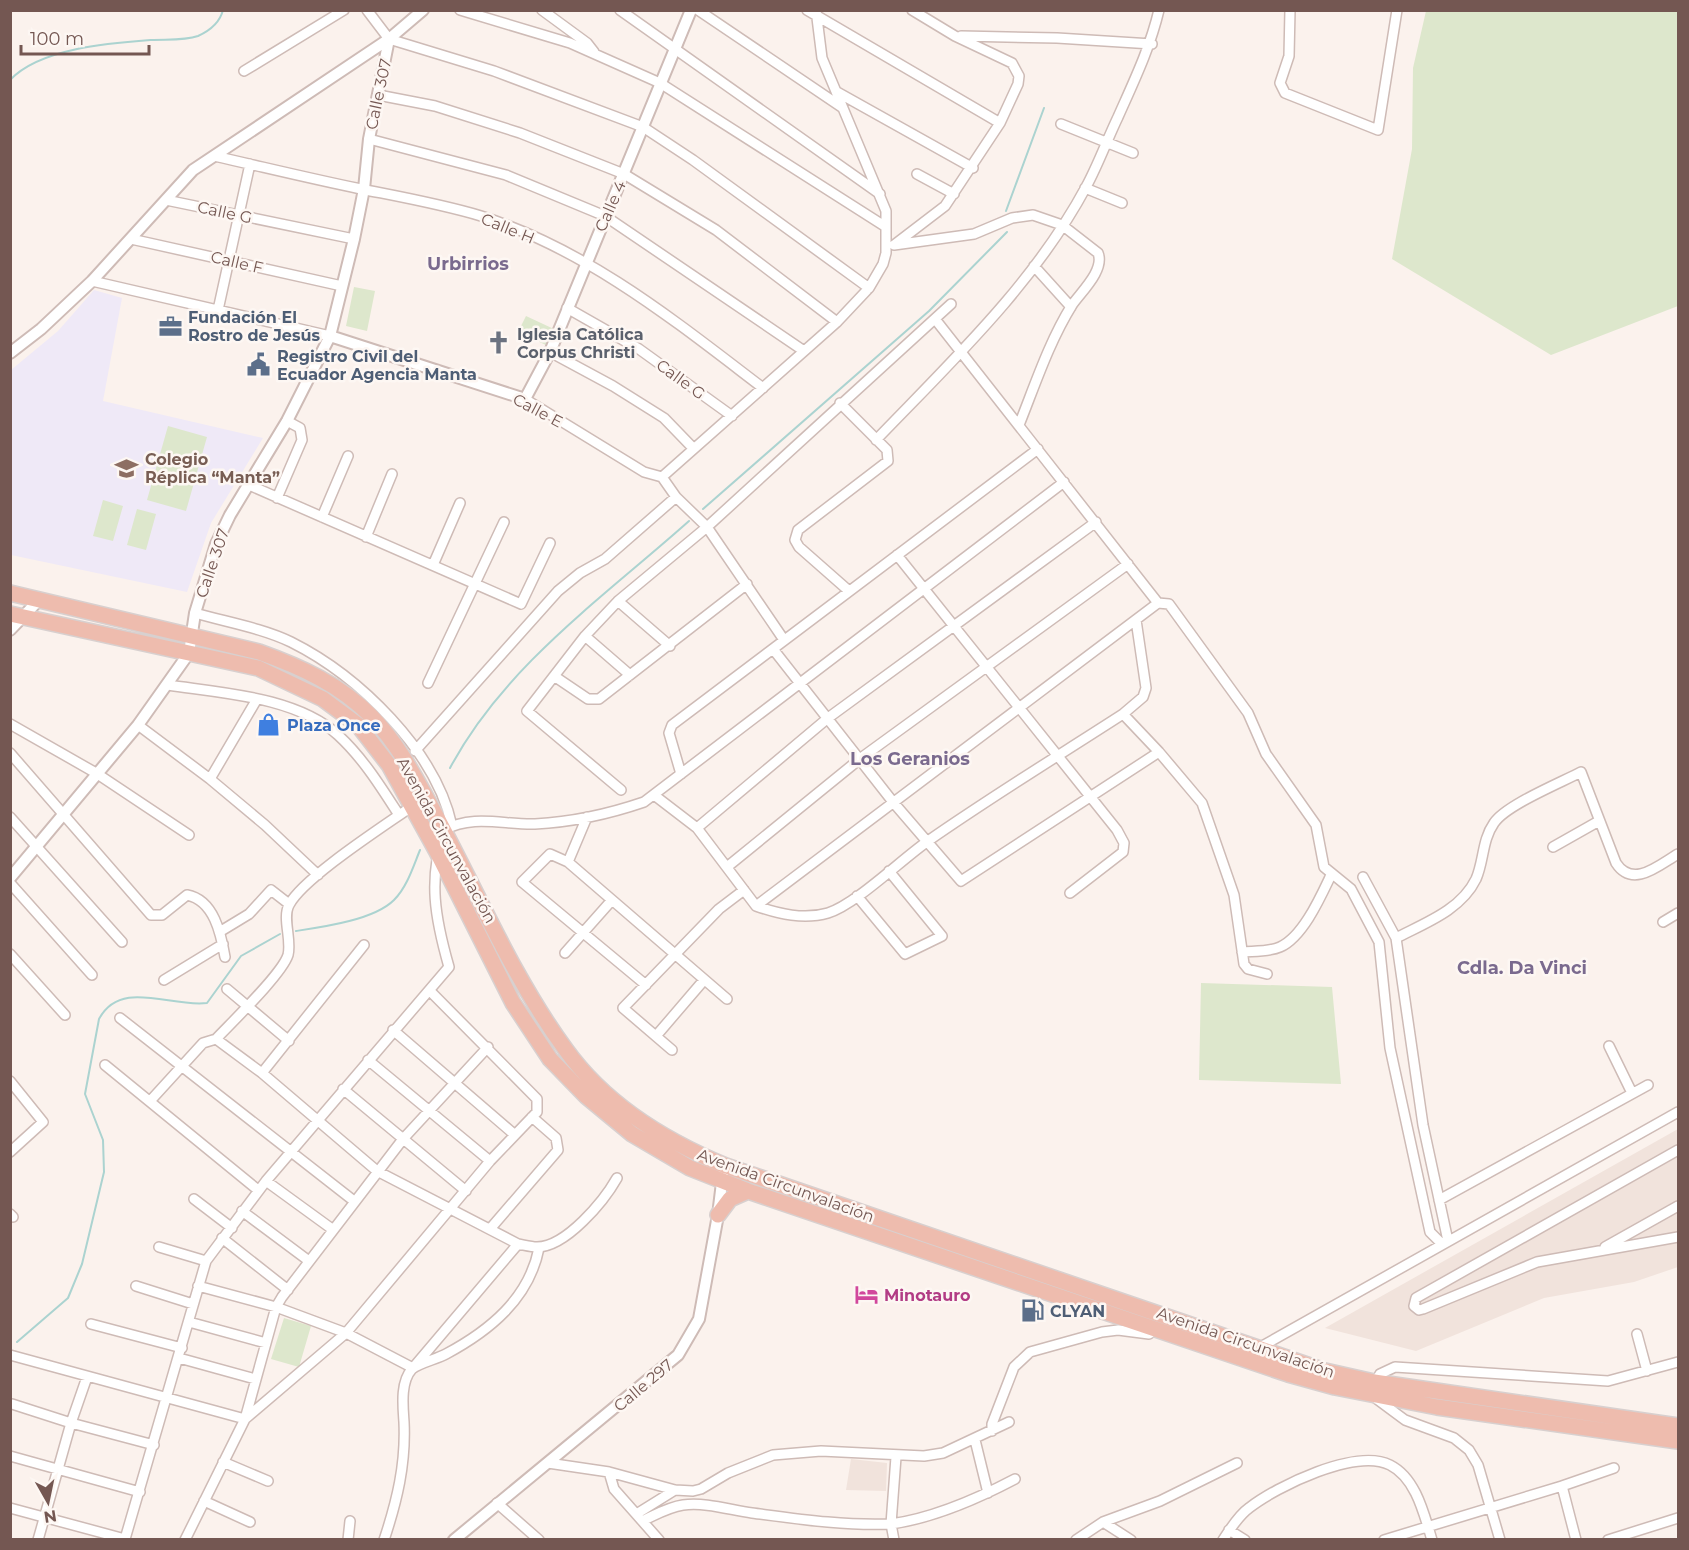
<svg xmlns="http://www.w3.org/2000/svg" width="1689" height="1550" font-family="Montserrat,sans-serif">
<rect width="100%" height="100%" fill="#fbf2ed"/>
<path fill="#f1e3dc" d="M1678,1129V1267L1634,1282L1544,1298L1416,1351L1325,1328Z
M851,1459L887,1463L886,1491L846,1490Z"/>
<path fill="#efe9f7" d="M94,290L122,298L103,401L263,438L211,523L187,592L11,555V370L58,331Z"/>
<path fill="#dde7cc" d="M1426,11H1678V306L1551,355L1392,259L1412,149L1413,68Z
M354,287L375,291L367,331L346,326Z
M526,316L556,330L548,346L518,332Z
M168,426L207,437L186,511L147,500Z
M103,500L123,506L113,541L93,536Z
M137,509L156,514L146,550L127,545Z
M1201,983L1332,987L1341,1084L1199,1080Z
M284,1318L311,1326L299,1367L271,1359Z"/>
<g fill="none" stroke-linecap="round" stroke-linejoin="round">
<path stroke="#abd3d0" stroke-width="2" d="M10,80C40,48 110,43 151,40C166,39 184,41 198,36C209,31 220,22 223,10
M1006,211L1044,108
M703,509L929,311L1007,232
M450,768C504,666 605,596 689,521
M296,931C323,927 374,920 394,900C407,887 413,867 420,850
M17,1342L68,1298L82,1264L104,1172L103,1140L85,1094L99,1019C121,978 171,1008 207,1003L241,956L280,934"/>
<defs>
<path id="minor" d="M367,10L389,39L494,71L643,127L693,160L869,288
M460,10L570,43L660,83L886,227
M542,10L587,43L594,52
M620,10L880,194
M698,10L843,108
M807,10L1000,123
M1290,10L1289,56L1280,83L1285,93L1378,130L1397,10
M961,36L1057,38L1152,44
M244,71L344,10
M837,92L973,168
M378,95L435,106L520,133L624,174L716,230L837,322
M1061,124L1133,153
M369,139L506,175L605,216L804,351
M214,156C263,167 312,179 361,189C401,197 441,204 481,216C588,250 675,321 763,388
M917,174L954,194
M1085,188L1122,203
M166,200L354,239
M131,239L342,286
M894,245L974,234L1012,218L1033,215L1062,225L1098,253C1105,270 1081,292 1072,305C1049,342 1035,385 1019,425
M894,245L945,206L1000,123L1018,84L1019,76L1012,63L955,36L912,10
M1034,266L1071,307
M92,281L330,336
M567,308L639,349L732,416
M218,310L250,164
M550,352L613,386L664,418L693,448
M525,399L644,472L662,477
M840,403L887,450L888,461L798,530L795,540L799,547L849,591
M876,440C951,362 1034,284 1086,187C1098,165 1107,140 1118,117C1134,81 1150,48 1159,10
M662,477L837,322L869,288L883,264L886,253V211L822,58L816,10
M662,477L676,497L707,527L784,640
M249,485L521,604L550,543
M277,498L302,440L300,428L287,421
M322,517L348,456
M366,537L392,474
M897,555L1117,830L1124,843L1123,852L1070,893
M433,565L460,503
M618,601L670,646
M1158,603L1169,604L1248,713L1266,754L1316,825L1324,867L1351,889L1379,942L1390,1048L1430,1232L1442,1244
M195,613C226,622 262,628 291,642C359,676 436,751 452,826
M585,636L630,675
M773,649L893,802L961,881L1159,752
M554,676L588,699H599L747,584
M428,683L504,522
M168,685C222,693 297,697 338,735C363,758 381,787 399,815
M1123,714L1159,752L1202,803L1234,895L1244,964L1248,969L1267,974
M10,724L96,773L189,835
M138,725L210,779L257,699
M415,751L558,591L580,573L605,559L676,497
M10,753L151,915H162L187,895C214,900 221,934 225,957
M681,774L669,733L672,725L1038,449
M210,779L265,825L318,875
M621,790L527,711L585,636L618,601L707,527L951,304
M654,795L697,828L756,906L1158,603L935,319
M10,817L122,942
M587,817L568,862L727,999
M697,828L828,718L1096,522
M1553,847L1599,821
M568,862L550,854L522,882L646,985
M727,867L861,758L1128,564
M1363,877L1396,938L1423,1125L1448,1241
M10,883L92,975
M857,896L905,954L942,936L889,871
M756,906C779,914 804,920 828,913C855,905 902,859 928,841C991,797 1058,756 1123,714L1143,697L1146,688L1136,620
M1663,922L1678,913
M221,931L249,914L271,890L289,904
M1396,938C1425,923 1461,910 1476,879C1484,861 1482,840 1494,823C1506,805 1560,783 1581,772L1616,863C1633,889 1659,865 1678,854
M1242,952C1254,951 1269,952 1280,947C1303,937 1321,896 1331,875
M565,953L612,900
M10,954L65,1015
M164,980L223,944
M227,989L289,1041
M120,1018L354,1201
M393,1030L515,1135
M656,1036L704,980
M216,1039L262,1073L377,1171L518,1244C524,1245 531,1247 537,1247C566,1247 604,1201 617,1178
M1609,1046L1632,1093
M672,1050L623,1008L719,909L744,890
M368,1060L490,1161
M105,1065L258,1190
M262,1073L364,945
M10,1081L43,1122L10,1152
M343,1089L466,1191
M151,1100L203,1043L216,1039C232,1022 282,974 288,955C292,940 282,918 289,905C303,878 384,826 411,807
M1678,1150L1416,1298L1414,1306L1419,1310L1423,1309L1537,1262L1678,1237
M266,1181L332,1229
M194,1199L232,1228
M1439,1200L1648,1085
M242,1211L309,1261
M10,1214L13,1217
M490,1229L558,1150L556,1138L532,1117
M222,1238L288,1290
M159,1247L206,1261
M1605,1247L1678,1206
M136,1286L193,1304
M198,1286L276,1307L346,1333L413,1368L518,1244
M189,1322L266,1343
M91,1324L182,1348
M1637,1334L1647,1371
M1257,1349L1678,1112
M10,1355L245,1419L346,1333L490,1161L537,1112V1099L430,991
M179,1358L255,1379
M1374,1385L1380,1374L1395,1367L1608,1381L1678,1362
M1374,1397L1405,1420L1454,1438L1469,1450L1478,1465L1500,1540
M12,1404L71,1423L154,1445
M992,1431V1424L1014,1367L1030,1352L1102,1332L1118,1330L1149,1334L1156,1328
M975,1440L988,1493
M10,1456L140,1492
M896,1457L891,1524C934,1518 977,1499 1015,1479
M223,1462L268,1481
M548,1463L609,1472L675,1490L693,1491L701,1489L728,1473L773,1455L821,1451L924,1456L943,1453L1009,1422
M609,1472L614,1489L659,1540
M1562,1486L1614,1468
M204,1501L250,1522
M497,1503L539,1540
M10,1508L125,1539L206,1261L266,1181L449,967C435,918 428,880 444,830C473,814 504,825 535,824C572,822 609,814 644,802L1064,482
M638,1513L675,1490
M644,1520C657,1514 669,1507 683,1505C706,1502 730,1510 752,1513C798,1519 845,1526 891,1524L894,1540
M1103,1522L1131,1540
M1229,1530L1245,1540
M38,1540L71,1423L87,1377
M185,1540L245,1419L276,1307L282,1297L403,1139L488,1047
M348,1540L350,1521
M384,1540C397,1501 406,1464 404,1422C403,1407 400,1382 412,1369C419,1363 437,1359 446,1354C489,1331 529,1299 539,1248
M1076,1540L1103,1522L1160,1501L1237,1463
M1223,1540C1230,1529 1239,1515 1249,1508C1277,1486 1356,1448 1390,1465C1416,1478 1424,1514 1432,1540
M1384,1540L1562,1486L1576,1540
M1608,1540L1678,1518"/>
<path id="tertiary" d="M330,336L525,399L550,352L691,10
M10,353L41,329L92,281L193,170L389,39L423,10
M10,630L38,601
M10,878L138,725L189,653L195,613L216,544L230,515L287,421L330,336L354,239L364,189L369,139L389,39
M454,1540L678,1355L699,1319L718,1215L723,1174"/>
<path id="trunk" d="M10,593L259,652C301,667 341,685 372,717C399,745 416,779 434,812C477,891 512,977 566,1050C605,1104 665,1141 726,1166L1325,1371L1374,1382L1678,1426
M10,614L258,668L323,699L358,725L389,765L437,852L513,1003L550,1059L586,1096L632,1134L690,1168L748,1191L1288,1374L1335,1387L1437,1407L1678,1441
M718,1215L730,1199L748,1191"/>
</defs>
<use href="#minor" stroke="#cebbb6" stroke-width="12"/>
<use href="#tertiary" stroke="#cebbb6" stroke-width="14"/>
<use href="#trunk" stroke="#d8d0cf" stroke-width="18"/>
<use href="#minor" stroke="#fff" stroke-width="9"/>
<use href="#tertiary" stroke="#fff" stroke-width="10"/>
<use href="#trunk" stroke="#eebcae" stroke-width="15"/>
</g>
<defs>
<symbol id="office-bare" viewBox="-9 -9 18 18"><path d="M-6-3h4V-5.5h4V-3h4V5H-6ZM-1-4.5V-3h2v-1.5ZM-6 0V1H6V0Z" fill="#5c6f8a" stroke="#fdf7f3" stroke-width="2.5" paint-order="stroke"/></symbol>
<symbol id="church-bare" viewBox="-9 -9 18 18"><path d="M-1.2-6h2.4v3.5h3.3v2.4h-3.3V6h-2.4V-.1h-3.3v-2.4h3.3Z" fill="#6b7280" stroke="#fdf7f3" stroke-width="2.5" paint-order="stroke"/></symbol>
<symbol id="civic-bare" viewBox="-9 -9 18 18"><path d="M-.6-6.5H3V-4.5H.6V-3L4-1V1h2V6H-6V1h2V-1L-.6-3ZM-1.2 2.5V6h2.4V2.5Z" fill="#5c6f8a" stroke="#fdf7f3" stroke-width="2.5" paint-order="stroke"/></symbol>
<symbol id="school-bare" viewBox="-9 -9 18 18"><path d="M0-5L7-2L0 1L-7-2ZM-4 1L0 2.5L4 1V4Q0 6-4 4Z" fill="#8d6e63" stroke="#fdf7f3" stroke-width="2.5" paint-order="stroke"/></symbol>
<symbol id="shop-bare" viewBox="-9 -9 18 18"><path d="M-5-2.5h2.3a2.7 3.5 0 0 1 5.4 0H5L5.5 6h-11ZM-1.5-2.5h3a1.5 2.3 0 0 0-3 0Z" fill="#3f7fe0" stroke="#fdf7f3" stroke-width="2.5" paint-order="stroke"/></symbol>
<symbol id="hotel-bare" viewBox="-9 -9 18 18"><path d="M-6-4.5h1.5V1H6V5H4.5V3h-9V5H-6ZM-4 0a1.8 1.8 0 1 1 3.6 0ZM.5 0V-2.5h3Q6-2.5 6 0Z" fill="#d1479c" stroke="#fdf7f3" stroke-width="2.5" paint-order="stroke"/></symbol>
<symbol id="fuel-bare" viewBox="-9 -9 18 18"><path d="M-5.5-6h7V0h2V4h1.3V-2.5L3-4.5l.8-.8L6-3V5H2.5V1h-1V6h-7ZM-4.2-4.7v3.2H.2V-4.7Z" fill="#5c6f8a" stroke="#fdf7f3" stroke-width="2.5" paint-order="stroke"/></symbol>
</defs>
<g fill-rule="evenodd">
<use href="#office-bare" x="154" y="310" width="33" height="33"/>
<use href="#church-bare" x="482" y="326" width="33" height="33"/>
<use href="#civic-bare" x="242" y="348" width="33" height="33"/>
<use href="#school-bare" x="110" y="452" width="33" height="33"/>
<use href="#shop-bare" x="252" y="708" width="33" height="33"/>
<use href="#hotel-bare" x="850" y="1278" width="33" height="33"/>
<use href="#fuel-bare" x="1016" y="1294" width="33" height="33"/>
</g>
<g text-anchor="middle" stroke-width="5" stroke-linejoin="round" paint-order="stroke">
<g font-size="16" fill="#745752" stroke="#fdf7f3">
<text transform="translate(378 94) rotate(-78)" y="6">Calle 307</text>
<text transform="translate(610 206) rotate(-66)" y="6">Calle 4</text>
<text transform="translate(225 212) rotate(12)" y="6">Calle G</text>
<text transform="translate(508 228) rotate(22)" y="6">Calle H</text>
<text transform="translate(237 262) rotate(13)" y="6">Calle F</text>
<text transform="translate(681 379) rotate(36)" y="6">Calle G</text>
<text transform="translate(538 410) rotate(28)" y="6">Calle E</text>
<text transform="translate(212 563) rotate(-71)" y="6">Calle 307</text>
<text transform="translate(447 840) rotate(61)" y="6">Avenida Circunvalación</text>
<text transform="translate(786 1185) rotate(20)" y="6">Avenida Circunvalación</text>
<text transform="translate(1246 1342) rotate(19)" y="6">Avenida Circunvalación</text>
<text transform="translate(643 1385) rotate(-40)" y="6">Calle 297</text>
</g>
<g font-size="16" font-weight="bold" fill="#4e5e75" stroke="#fdf7f3" text-anchor="start">
<text x="188" y="323">Fundación El<tspan x="188" dy="18">Rostro de Jesús</tspan></text>
<text x="277" y="362">Registro Civil del<tspan x="277" dy="18">Ecuador Agencia Manta</tspan></text>
<text x="1050" y="1317">CLYAN</text>
</g>
<g font-size="16" font-weight="bold" fill="#5b616d" stroke="#fdf7f3" text-anchor="start">
<text x="517" y="340">Iglesia Católica<tspan x="517" dy="18">Corpus Christi</tspan></text>
</g>
<g font-size="16" font-weight="bold" fill="#785e54" stroke="#fdf7f3" text-anchor="start">
<text x="145" y="465">Colegio<tspan x="145" dy="18">Réplica “Manta”</tspan></text>
</g>
<g font-size="16" font-weight="bold" fill="#366cbe" stroke="#fdf7f3" text-anchor="start">
<text x="287" y="731">Plaza Once</text>
</g>
<g font-size="16" font-weight="bold" fill="#b23c85" stroke="#fdf7f3" text-anchor="start">
<text x="884" y="1301">Minotauro</text>
</g>
<g font-size="18" font-weight="bold" fill="#7a6a8e" stroke="#fdf7f3">
<text x="468" y="270">Urbirrios</text>
<text x="910" y="765">Los Geranios</text>
<text x="1522" y="974">Cdla. Da Vinci</text>
</g>
</g>
<rect width="1689" height="1550" fill="none" stroke="#745752" stroke-width="24"/>
<g transform="translate(48 1502) rotate(171)" stroke="#fdf7f3" stroke-width="4.5" paint-order="stroke">
<path d="M0-4.5L10 22L0 15L-10 22Z" fill="#745752"/>
<text y="-9" font-size="16" font-weight="bold" text-anchor="middle" fill="#745752">N</text>
</g>
<path d="M21 45v9h128v-9" fill="none" stroke="#745752" stroke-width="3"/>
<text x="30" y="45" font-size="18" fill="#745752" stroke="#fdf7f3" stroke-width="4.5" paint-order="stroke">100 m</text>
</svg>
